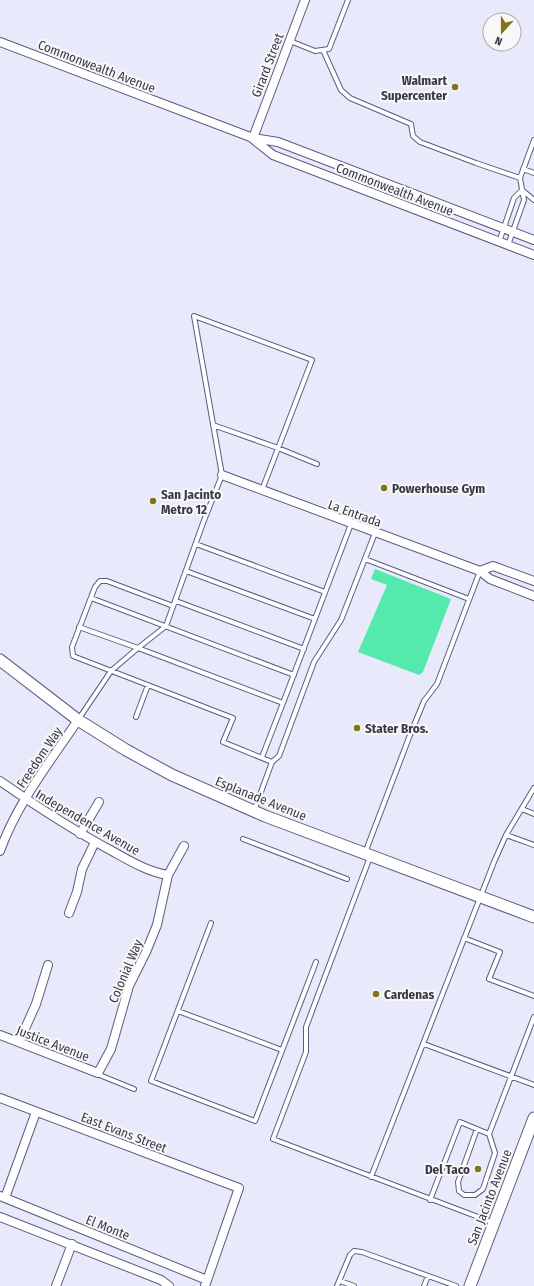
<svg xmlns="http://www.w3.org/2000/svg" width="534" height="1286" font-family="'Fira Sans Condensed',sans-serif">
<rect width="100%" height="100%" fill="#e8e9fa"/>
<path fill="#56e9ad" d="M375,569L451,599L423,672L419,675L358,652L387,585L371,579Z"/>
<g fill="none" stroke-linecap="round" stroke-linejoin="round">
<defs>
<path id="lane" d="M290,41L315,51L329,49L348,0
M323,50L341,90L350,98L411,124L413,136L420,142L476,163L520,178
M523,169L534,173
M522,190L534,200
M499,242L514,198L522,190
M508,245L524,200L520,178L534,140
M213,425L278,448L317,464
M262,490L312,360L194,316L222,475L203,523L166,626L138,648L283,703L351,524
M196,544L325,592
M365,559L469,599
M186,571L315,619
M91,598L294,675
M176,601L304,649
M173,606L107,581H100L95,587L72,647L73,656L233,718L223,742L272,762L254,811
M79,627L138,648
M136,717L148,685
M78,720L111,671L138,648
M262,757L283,703
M272,762L279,756L314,662L341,620L375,533
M522,809L534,814
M506,835L534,845
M243,839L347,879
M365,853L410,735L424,701L437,684L480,571
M370,857L306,1027V1052L273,1139L494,1223
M211,923L151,1081L255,1121L316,962
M464,938L500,952L489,979L534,996
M178,1011L282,1050
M424,1044L534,1085
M98,1073L102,1076L134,1089
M477,1129L458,1182L459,1191L464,1195H475L483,1189L495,1153L489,1134
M371,1177L494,862L506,835L534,788
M430,1200L460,1122L489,1134L534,1017
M340,1281L354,1286
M337,1286L350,1255L354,1251L362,1252L456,1286
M424,1286L428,1276"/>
<path id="street" d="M0,42L253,138L278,142L534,240
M253,138L305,0
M253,139L273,155L534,255
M222,475L480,571L490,579L534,596
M480,571L493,566L534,581
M0,781C36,806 73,830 112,851C130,861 148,872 168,875
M80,834L99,802
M0,851C17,803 50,762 78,720
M69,913L77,892L82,869L95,842
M0,1035L98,1073L111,1049L129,986L146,952L157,925L168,875L184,846
M19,1042L36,1004L48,965
M0,1098L239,1188L205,1286
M0,1196L207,1280
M5,1198L36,1112
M0,1217L161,1280L169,1286
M56,1286L72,1244"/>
<path id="secondary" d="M0,660L78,720L126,750L172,775L265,816L534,917
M470,1286L534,1118"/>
</defs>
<use href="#lane" stroke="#5b5d80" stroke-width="6"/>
<use href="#street" stroke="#5b5d80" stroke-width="10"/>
<use href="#secondary" stroke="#5b5d80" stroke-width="13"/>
<use href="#lane" stroke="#fff" stroke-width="4"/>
<use href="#street" stroke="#fff" stroke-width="8"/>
<use href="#secondary" stroke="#fff" stroke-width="11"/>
</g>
<g fill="#7f7417" stroke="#f8f8f8" stroke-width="1.5">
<circle cx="455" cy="87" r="4"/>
<circle cx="384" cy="488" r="4"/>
<circle cx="153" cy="501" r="4"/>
<circle cx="357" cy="728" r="4"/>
<circle cx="376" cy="994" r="4"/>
<circle cx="478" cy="1169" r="4"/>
</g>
<g text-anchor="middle" stroke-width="4" stroke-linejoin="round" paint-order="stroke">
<g font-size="13" fill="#383849" stroke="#f8f8f8">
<text transform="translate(267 65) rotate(-69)" y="5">Girard Street</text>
<text transform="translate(97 66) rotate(21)" y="5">Commonwealth Avenue</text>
<text transform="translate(395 189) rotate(21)" y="5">Commonwealth Avenue</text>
<text transform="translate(355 513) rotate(20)" y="5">La Entrada</text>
<text transform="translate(39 757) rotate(-56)" y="5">Freedom Way</text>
<text transform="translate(261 798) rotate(22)" y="5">Esplanade Avenue</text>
<text transform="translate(88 822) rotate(30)" y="5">Independence Avenue</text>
<text transform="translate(125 971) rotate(-67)" y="5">Colonial Way</text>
<text transform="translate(53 1043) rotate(21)" y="5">Justice Avenue</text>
<text transform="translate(124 1132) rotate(21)" y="5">East Evans Street</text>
<text transform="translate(489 1197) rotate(-69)" y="5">San Jacinto Avenue</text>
<text transform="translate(108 1227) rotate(22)" y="5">El Monte</text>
</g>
<g font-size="13" font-weight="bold" fill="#383849" stroke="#f8f8f8" text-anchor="start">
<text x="447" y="85" text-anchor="end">Walmart<tspan x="447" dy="15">Supercenter</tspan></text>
<text x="392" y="493">Powerhouse Gym</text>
<text x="161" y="499">San Jacinto<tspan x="161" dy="15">Metro 12</tspan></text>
<text x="365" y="733">Stater Bros.</text>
<text x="384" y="999">Cardenas</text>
<text x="470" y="1174" text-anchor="end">Del Taco</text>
</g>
</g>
<g transform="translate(502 32) rotate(201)"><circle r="19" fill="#f8f8f8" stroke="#ababb2"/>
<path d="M0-3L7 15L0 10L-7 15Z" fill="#7f7417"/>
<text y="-6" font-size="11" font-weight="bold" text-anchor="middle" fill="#383849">N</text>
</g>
</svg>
